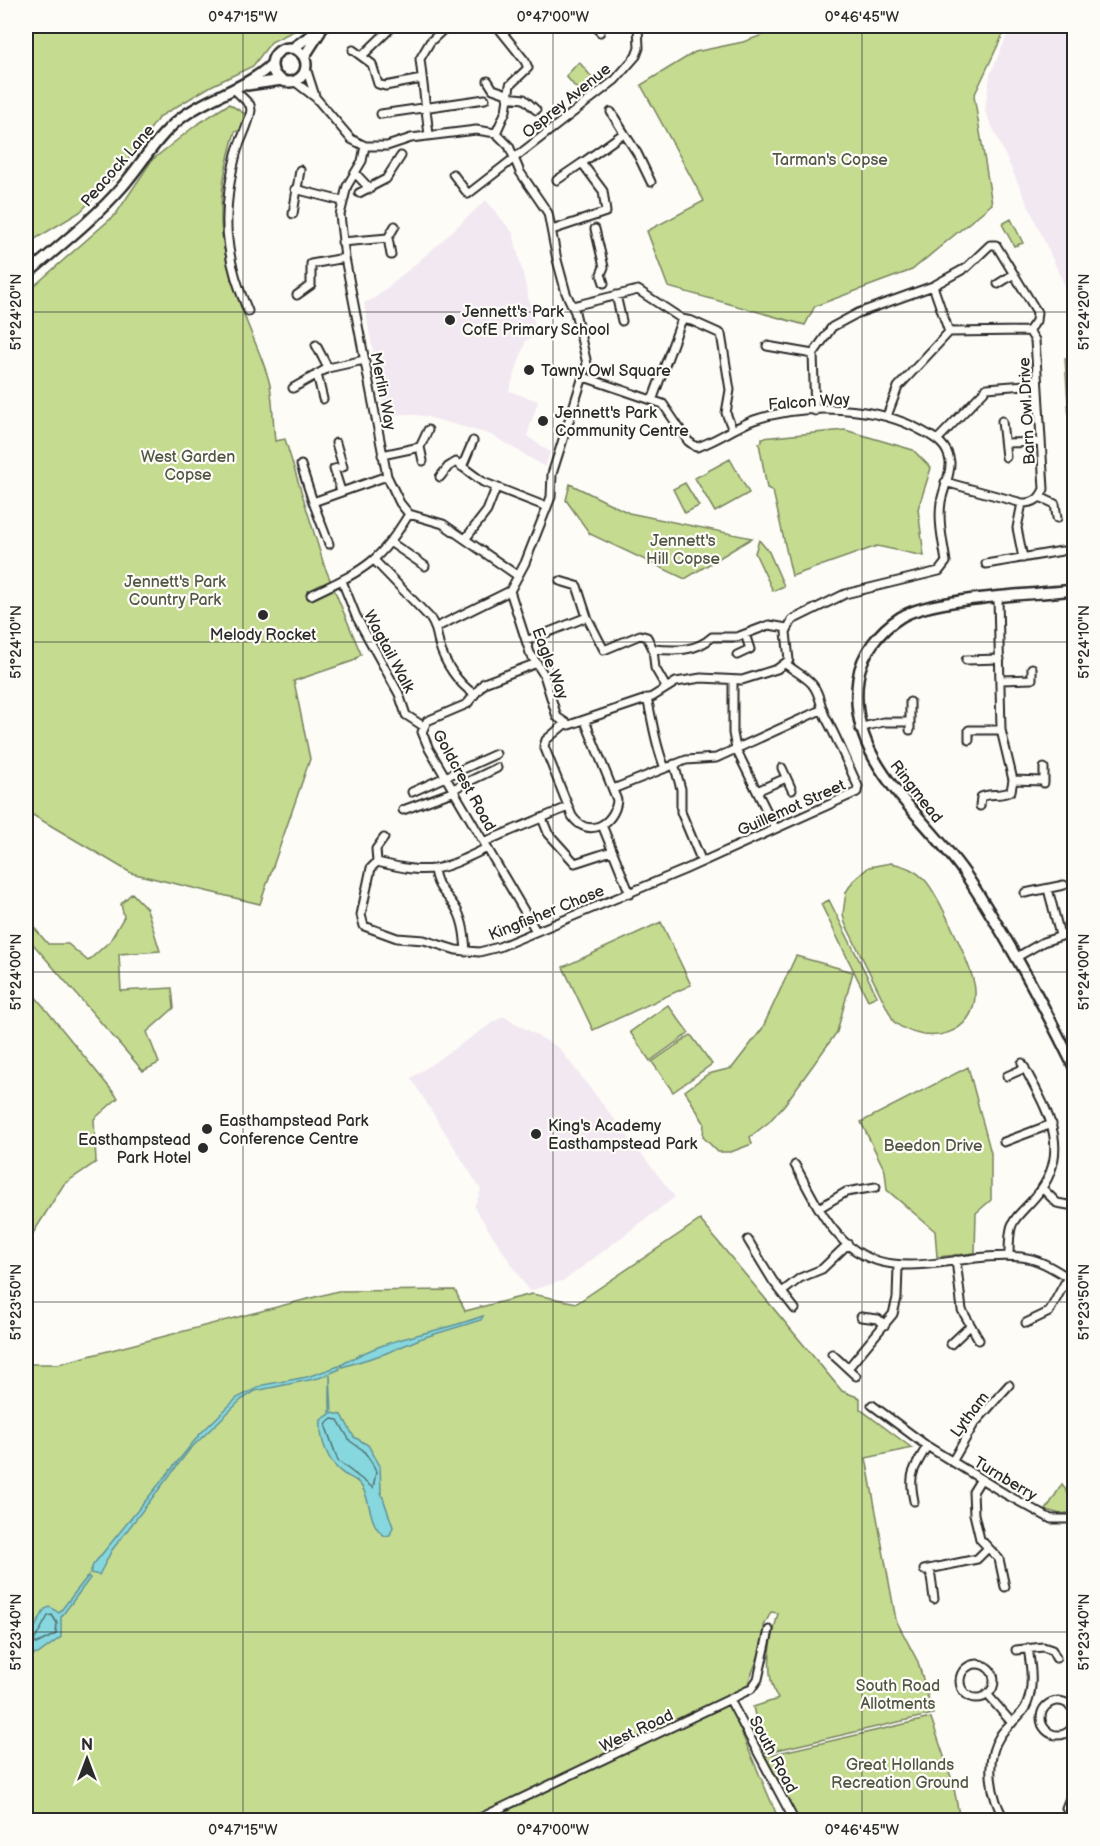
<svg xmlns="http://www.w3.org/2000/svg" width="1100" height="1846" font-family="'Balsamiq Sans',sans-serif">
<rect width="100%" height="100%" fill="#fdfcf7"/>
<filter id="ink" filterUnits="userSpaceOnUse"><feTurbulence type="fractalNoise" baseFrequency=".0167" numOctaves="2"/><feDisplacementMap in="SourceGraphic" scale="12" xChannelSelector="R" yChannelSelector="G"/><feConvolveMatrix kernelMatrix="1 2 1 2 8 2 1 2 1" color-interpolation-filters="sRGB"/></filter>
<g filter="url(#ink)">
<path fill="#f2e8f1" d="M1011,26H1074V306L985,111L990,75Z
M486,200L513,233L538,337L526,340L509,391L538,401L527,436L550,452L545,467L492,435L424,416L406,414L385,416L364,303L375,298L433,249Z
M503,1016L559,1048L675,1197L565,1280L529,1291L474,1207L481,1190L411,1078Z"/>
<path fill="#c4db90" stroke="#78835e" stroke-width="1.5" d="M26,26H304L271,42L253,66L211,86L159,117L116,176L80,212L30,242L26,254Z
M788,26H999L1006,28L974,96L992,204L912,270L815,306L805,325L668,287L647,231L704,201L641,85L695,52L743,42Z
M579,62L595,81L580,93L566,76Z
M229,104L247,115L240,130L235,132C212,208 218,247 246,320C254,341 265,363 270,385C273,403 273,422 275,441L285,439L324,565L361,654L353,661L294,681L310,759L260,904L131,873L26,811V293L116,214L152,160L196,125Z
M1011,219L1023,243L1014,246L1002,224Z
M1074,356V493L1065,358Z
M845,430L913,450L931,468L918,509L924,556L877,546L792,576L773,491L767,488L759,443L762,442V438Z
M730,459L749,493L715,512L695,478Z
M685,483L699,506L685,513L673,489Z
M570,484L629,513L752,538L685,579L590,534L566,500Z
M759,540L769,552L784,586L773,591L755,553Z
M891,863C904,865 914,869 924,879C937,892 975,972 975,991C977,1037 925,1047 894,1022L845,923L843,914L846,892L853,881L869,867Z
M132,893L147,909L160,951L119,954L121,991L172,988L174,1008L147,1032L159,1063L143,1071L26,936V918L48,944H68L88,961L110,941L124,917L121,904Z
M829,900L877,996L868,1000L821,904Z
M661,922L691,985L593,1030L563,967Z
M796,956L853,972L837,1032L785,1104L769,1122L750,1137L752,1144L731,1152H718L703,1137L704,1123L685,1091L708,1074L732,1068L762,1029Z
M26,985L118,1098L94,1119L96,1162L64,1184L30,1238L26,1239Z
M668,1005L689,1033L650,1061L630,1032Z
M691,1035L712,1064L673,1092L652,1062Z
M968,1067L991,1153V1200L976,1213L975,1253L937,1257L935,1231L887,1190L885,1171L861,1122Z
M700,1220L842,1391L860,1398V1409L912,1448L866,1458L896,1620L918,1662L933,1714L764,1753L753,1707L778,1699C763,1674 771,1641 778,1613L771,1612L764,1626L765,1640L746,1688L468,1820H26V1364H58L338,1291L455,1290L465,1311L532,1294L577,1303Z
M1062,1484L1074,1503V1512L1060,1514L1046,1510Z
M729,1704L779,1820H483L505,1811Z
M931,1718L953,1783L960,1820H798L765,1756Z"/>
<path fill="#86d7de" stroke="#629296" stroke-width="1.5" d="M483,1316L481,1320L422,1338L384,1354L342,1367L341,1365C388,1336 431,1335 483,1316Z
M339,1366L340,1369L319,1378L255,1391L241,1400L190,1449L112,1550L99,1575L90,1573L93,1565L200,1434L237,1398L263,1385L307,1377Z
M330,1375L332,1413L342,1415L354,1437L368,1445L380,1466L381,1492L393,1527L390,1535L385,1536C368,1525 372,1503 362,1487C357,1479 351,1478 344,1474C328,1464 319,1438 321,1420L330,1414Z
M88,1576L90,1578L61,1617V1637L38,1654L30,1655L26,1661L27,1642L45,1609L50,1607L59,1613Z"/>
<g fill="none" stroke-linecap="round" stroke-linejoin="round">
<path stroke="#4f7073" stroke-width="1.5" d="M332,1419L338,1420L350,1441L363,1450L372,1463L376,1472L373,1488L338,1461L326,1427L327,1423Z
M52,1615L57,1623L56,1634L36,1644L34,1641L48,1616Z"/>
<defs>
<path id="street" d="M597,26L600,32
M353,50L372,64L378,84L385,86L422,79
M363,55L393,26
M306,68L315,96
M294,81L316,98L351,139L365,146H387L411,138L476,130L496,133L509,146L520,172L548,213L557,260L566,293L575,312L587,364L552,474L551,497L525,563L510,591
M488,81L493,89L507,94
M234,89L250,105L251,110C249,126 240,139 236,154C221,213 224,256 248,311
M507,97L524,99L536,110
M611,112L624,133
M381,114L485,99
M496,133L506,111L510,85L528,68L525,61L497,26
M429,135L420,59L430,42L447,26
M365,146L362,161L347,186L340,215L345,258L387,476L400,503L409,514L443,524L518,576
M356,174L370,189
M453,174L468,194L615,80L636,56L639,48L638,26
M557,180L582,163
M295,189L342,201
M359,193L386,179L401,156
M293,214L300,170
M595,229L604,267L601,274L604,283
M552,230L606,212L603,191L582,163L624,133L637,153L651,182
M388,238L391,255
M342,242L388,238L395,226
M967,267L990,245H996L1037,312L1036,321L1029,331
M998,284L1014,274
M297,295L311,285V264L345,258
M616,295L622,321
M573,306L638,290L682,319L692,321L721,334L730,390L726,413L732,428
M949,332L933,286L962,270
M316,345L328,368
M767,346L813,354
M317,374L323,399
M293,388L328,368L364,360
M653,398L682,319
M815,411L813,354L832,327L858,313L933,286
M887,416L898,387L949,332L1029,331L1035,340L1044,489C1039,500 1034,503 1022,503L945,482
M1002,421L1006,457
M938,439L987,388L1037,384
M336,443L343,467L334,469L341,491
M1005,443L1041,442
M382,455L420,447
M423,461L420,447L428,430
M301,465L313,502
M462,467L473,441
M440,477L448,467L456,462L483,482L547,507
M1040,497L1055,504L1057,518
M1022,503L1017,528L1023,558
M466,538L487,511L496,488
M390,542L425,566
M329,544L313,502L387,476
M375,561L430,618C436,627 437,634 439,644C445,664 458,683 474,694
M986,564L1062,551
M342,581L356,616L399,694L406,715L423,726
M560,581L577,586L587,617L604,650L640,635L647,637L653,649L655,668L666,687
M510,591L530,653L544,675L557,717L569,725L652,697L676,682L701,678L742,680L777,669L789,660L786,632L792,620L845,594L939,571L946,562C943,542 938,522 941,502C943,490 951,474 950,462C948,446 937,439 924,432C877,405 805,403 754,420C739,425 707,446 696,447L688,441L663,404L584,377
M311,595C363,570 378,565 409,514
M437,627L510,591
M526,641L587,617
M653,649C674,651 696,652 712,637H737L769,625L787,628
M737,655L750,649L745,634
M966,660L1000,659
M1001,680L1032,679V668
M733,682V733L736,749L775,828
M647,698C653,722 655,745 665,768
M910,702V730
M565,724L546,740L544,746L572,816C587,839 615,825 617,800L585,721
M859,728L883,722H910
M969,740V730H1001
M674,764L681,789V812L702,862
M782,768L792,790
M1013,780L1043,781
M1044,783V768
M453,789L497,768
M613,789L686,760L716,758L823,709
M757,791L786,778
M412,792L496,754
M980,806L981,797C990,792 1002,797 1011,791L1013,780L1001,730L998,598
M403,810L455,791
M542,818L548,833L575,863L612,851
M602,825L630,894
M384,838L376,849L377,862L371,868L361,915L364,926L397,938L424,940L456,950L479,952L499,947L684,870L857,792L858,786C847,763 838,740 826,718C820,707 821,695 812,684C805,676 794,671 786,664
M484,842L568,807
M377,862C431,875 438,872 487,848
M434,870C438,892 447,893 457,910C464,923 465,938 466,952
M1048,889L1060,935
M1025,893L1064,885
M536,931L429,749L422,732L427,721L467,704L484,683L537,663
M1017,957L1043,942L1074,932
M1007,1076L1025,1068
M1004,1142L1052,1124
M795,1165C808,1188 820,1215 838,1235C886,1291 959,1250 1021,1257C1041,1259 1057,1271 1074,1281
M1042,1188L1057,1203L1074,1206
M819,1208L846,1192L876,1187
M748,1240L773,1281L795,1309
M1009,1256C1009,1216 1013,1223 1036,1196C1075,1149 1045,1107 1022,1063
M956,1260L962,1310L979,1340
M782,1292L800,1278L822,1269L848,1244
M861,1317L878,1319L885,1325
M1026,1323L1049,1312L1068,1277
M951,1344L970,1326
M832,1354L856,1376
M849,1367L893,1314L897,1298L898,1266
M872,1405L927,1446L1007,1495L1051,1519H1074
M952,1462L974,1424L1009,1385
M981,1479L973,1492L974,1514L980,1539L999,1559L1005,1587
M914,1501C908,1472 914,1470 927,1446
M930,1569L934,1599
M924,1570L977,1559L987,1549
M1016,1650L1043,1647L1052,1650L1056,1658
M960 1681a17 17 0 1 1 34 0a17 17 0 1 1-34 0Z
M987,1694L1012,1723
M730,1700L794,1820
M1041 1718a17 17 0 1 1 34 0a17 17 0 1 1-34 0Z
M476,1820L751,1689L758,1679L769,1630
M1005,1820C991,1798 984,1760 1000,1736C1007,1724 1022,1717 1027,1704C1034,1687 1031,1666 1028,1648
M1071,1820L1066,1808L1070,1798L1074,1795"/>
<path id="secondary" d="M293,48L324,26
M272 65a17 17 0 1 1 34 0a17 17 0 1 1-34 0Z
M304,57L320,32
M247,85L282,80
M26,275C58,247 93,220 121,188C142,164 156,137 181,118C209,96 246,89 272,64
M1074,590C1032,595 934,597 901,617C880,630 861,654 858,679C846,764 926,814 968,878C1008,939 1042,1002 1074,1067"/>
</defs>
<use href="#street" stroke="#2b2b2b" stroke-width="11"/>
<use href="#secondary" stroke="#2b2b2b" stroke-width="14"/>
<use href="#street" stroke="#fdfcf7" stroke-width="7"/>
<use href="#secondary" stroke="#fdfcf7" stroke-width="9"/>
</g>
</g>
<path fill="none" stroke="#2b2b2b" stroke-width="1.5" stroke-opacity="0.45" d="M243,26V1820M553,26V1820M862,26V1820M26,312H1074M26,642H1074M26,972H1074M26,1302H1074M26,1632H1074"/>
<g fill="#2b2b2b" stroke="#fdfcf7" stroke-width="2">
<circle cx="450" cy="320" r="6"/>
<circle cx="529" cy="370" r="6"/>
<circle cx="543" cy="421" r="6"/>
<circle cx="263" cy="615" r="6"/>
<circle cx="207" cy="1129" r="6"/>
<circle cx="536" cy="1134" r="6"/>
<circle cx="203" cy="1148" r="6"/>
</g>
<g text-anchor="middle" stroke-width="4.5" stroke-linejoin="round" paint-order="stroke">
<g font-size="16" fill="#2b2b2b" stroke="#fdfcf7">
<text transform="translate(566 100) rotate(-39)" y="6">Osprey Avenue</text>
<text transform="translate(117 165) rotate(-49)" y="6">Peacock Lane</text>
<text transform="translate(384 391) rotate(79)" y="6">Merlin Way</text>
<text transform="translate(809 401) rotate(-4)" y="6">Falcon Way</text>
<text transform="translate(1026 411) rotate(-93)" y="6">Barn Owl Drive</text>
<text transform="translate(390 651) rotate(62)" y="6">Wagtail Walk</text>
<text transform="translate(551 663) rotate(69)" y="6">Eagle Way</text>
<text transform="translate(465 780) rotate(61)" y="6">Goldcrest Road</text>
<text transform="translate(917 791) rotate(52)" y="6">Ringmead</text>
<text transform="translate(791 807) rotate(-24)" y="6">Guillemot Street</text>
<text transform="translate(546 912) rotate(-22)" y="6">Kingfisher Chase</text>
<text transform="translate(969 1414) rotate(-53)" y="6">Lytham</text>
<text transform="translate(1006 1478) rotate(31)" y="6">Turnberry</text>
<text transform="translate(636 1730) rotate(-25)" y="6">West Road</text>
<text transform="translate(774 1754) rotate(62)" y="6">South Road</text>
</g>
<g font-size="16" fill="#515744" stroke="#fdfcf7">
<text x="830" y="165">Tarman's Copse</text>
<text x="188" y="462">West Garden<tspan x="188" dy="18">Copse</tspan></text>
<text x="683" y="546">Jennett's<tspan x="683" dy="18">Hill Copse</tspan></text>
<text x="175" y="587">Jennett's Park<tspan x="175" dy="18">Country Park</tspan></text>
<text x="933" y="1151">Beedon Drive</text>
<text x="898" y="1691">South Road<tspan x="898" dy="18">Allotments</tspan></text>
<text x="900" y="1770">Great Hollands<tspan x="900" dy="18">Recreation Ground</tspan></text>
</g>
<g font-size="16" fill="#2b2b2b" stroke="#fdfcf7" text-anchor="start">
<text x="462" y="317">Jennett's Park<tspan x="462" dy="18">CofE Primary School</tspan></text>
<text x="541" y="376">Tawny Owl Square</text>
<text x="555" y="418">Jennett's Park<tspan x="555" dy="18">Community Centre</tspan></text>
<text x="263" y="640" text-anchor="middle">Melody Rocket</text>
<text x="219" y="1126">Easthampstead Park<tspan x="219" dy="18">Conference Centre</tspan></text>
<text x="548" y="1131">King's Academy<tspan x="548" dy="18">Easthampstead Park</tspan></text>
<text x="191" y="1145" text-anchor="end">Easthampstead<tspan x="191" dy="18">Park Hotel</tspan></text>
</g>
</g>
<rect width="1100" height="1846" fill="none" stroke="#fdfcf7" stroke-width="66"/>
<g transform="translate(87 1759)" stroke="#fdfcf7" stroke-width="4.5" paint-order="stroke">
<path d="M0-4.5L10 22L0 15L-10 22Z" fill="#2b2b2b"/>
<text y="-9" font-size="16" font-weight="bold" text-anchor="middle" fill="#2b2b2b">N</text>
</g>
<rect x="33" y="33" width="1034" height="1780" fill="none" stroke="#2b2b2b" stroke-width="2"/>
<g font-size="15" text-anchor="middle" fill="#2b2b2b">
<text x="243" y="22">0°47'15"W</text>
<text x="553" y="22">0°47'00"W</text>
<text x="862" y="22">0°46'45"W</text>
<text transform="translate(16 312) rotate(-90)" y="5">51°24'20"N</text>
<text transform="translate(1084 312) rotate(-90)" y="5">51°24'20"N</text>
<text transform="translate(16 642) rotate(-90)" y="5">51°24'10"N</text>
<text transform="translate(1084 642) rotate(-90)" y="5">51°24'10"N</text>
<text transform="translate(16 972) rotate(-90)" y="5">51°24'00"N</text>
<text transform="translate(1084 972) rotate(-90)" y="5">51°24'00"N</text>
<text transform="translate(16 1302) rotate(-90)" y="5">51°23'50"N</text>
<text transform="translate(1084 1302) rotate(-90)" y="5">51°23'50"N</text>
<text transform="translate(16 1632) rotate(-90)" y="5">51°23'40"N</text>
<text transform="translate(1084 1632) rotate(-90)" y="5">51°23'40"N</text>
<text x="243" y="1835">0°47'15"W</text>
<text x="553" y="1835">0°47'00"W</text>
<text x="862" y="1835">0°46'45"W</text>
</g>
</svg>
